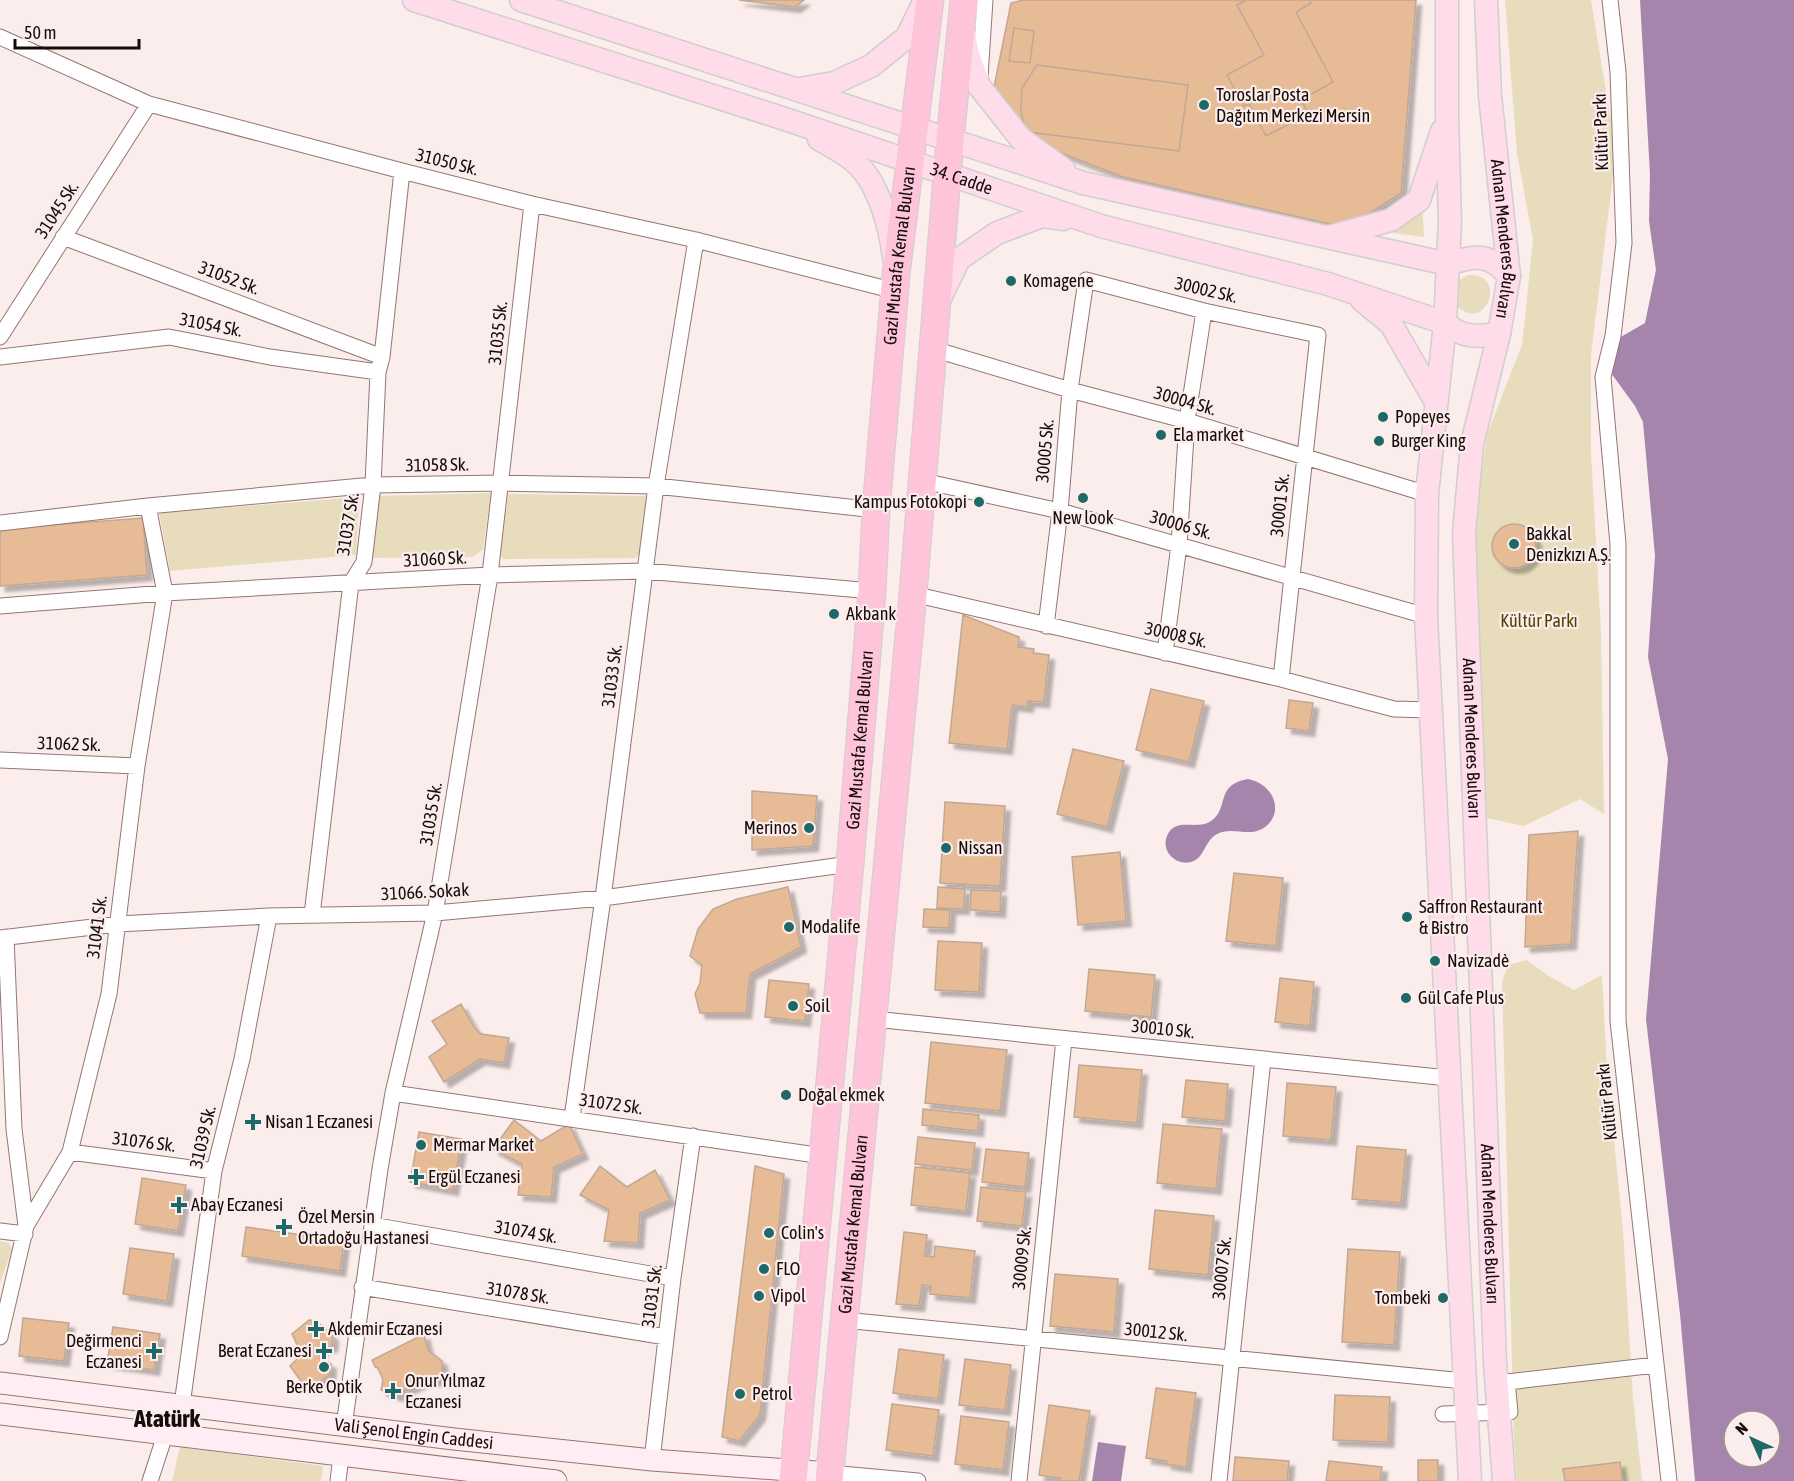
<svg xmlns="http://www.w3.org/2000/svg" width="1794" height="1481" font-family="'Asap Condensed',sans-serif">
<defs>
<filter id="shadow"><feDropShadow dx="5.5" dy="5.5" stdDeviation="1.5" flood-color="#0004"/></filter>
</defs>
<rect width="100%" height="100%" fill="#fbedeb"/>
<path fill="#e7ddbc" d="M1505,0H1591L1616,151L1591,355V453L1601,632L1604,814L1580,799L1524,826L1487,818L1474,526L1487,434L1522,345L1533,240L1517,153Z
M1422,200L1424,237L1393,233Z
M1468,275C1509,272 1486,336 1456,305L1457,281Z
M491,493L483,550L472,557L371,558L377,496Z
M508,494L647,496L642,550L636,558L503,559L500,554Z
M359,497L356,555L170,571L159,513Z
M1527,960L1547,975L1574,990L1602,975L1607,1070L1623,1230L1633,1399L1642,1481H1517L1514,1443L1502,982L1508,965Z
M0,1241L9,1243L12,1250L0,1283Z
M180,1447L323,1466L321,1481H172Z"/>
<path fill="#a685ad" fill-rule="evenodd" d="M1640,0H1794V1481H1695L1680,1314L1646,1019L1668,759L1648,657L1655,556L1643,422L1635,406L1611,373L1619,338L1645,323L1656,270L1649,221L1650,174ZM1734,1421H1770V1457H1734Z
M1248,779C1273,783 1287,814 1262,829C1247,837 1232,826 1217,834C1208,839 1206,848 1200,856C1187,872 1159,857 1167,836C1175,816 1197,831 1211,821C1230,808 1214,785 1248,779Z
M1098,1442L1126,1446L1121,1481H1092Z"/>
<path fill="#e8bb97" stroke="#c0a895" stroke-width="1.5" filter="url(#shadow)" d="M739,0H804L795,7Z
M1023,0H1416L1401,193L1353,224L1338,226L1123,177L1043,146L993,92L1011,3Z
M1246,0H1309L1311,3L1296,12L1333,82L1301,100L1309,114L1266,136L1249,104L1244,106L1227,75L1264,55L1237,5Z
M1014,28L1034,31L1030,63L1009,61Z
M1037,65L1188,85L1179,151L1028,132L1023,121L1021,109L1022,88Z
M143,518L147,575L0,586V529Z
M1492 546a22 22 0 1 1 44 0a22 22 0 1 1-44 0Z
M963,615L1019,637L1018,647L1034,649L1033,653L1049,655L1044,702L1028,701V707L1012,705L1007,749L949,743Z
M1151,689L1204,701L1189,762L1136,750Z
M1289,700L1313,703L1309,731L1286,728Z
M1073,749L1124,761L1107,827L1057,814Z
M752,791L817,796L813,846L752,850Z
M945,802L1005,806L1000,886L940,883Z
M1578,831L1571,944L1525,947L1529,835Z
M1120,852L1126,921L1078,925L1072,857Z
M1234,873L1283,878L1276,946L1226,941Z
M788,887L801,947L750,974L746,1013H700L695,994L700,983L702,965L690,956L698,929L713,909L737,899Z
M938,887L965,889L964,909L937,908Z
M971,890L1001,891L1000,912L970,910Z
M924,909L950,910L949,928L923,927Z
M938,941L982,943L979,992L935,990Z
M1089,969L1155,975L1151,1017L1085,1011Z
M1280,978L1314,982L1310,1026L1275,1022Z
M769,980L809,984L805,1021L765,1017Z
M461,1004L474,1027L481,1034L509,1038L504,1063L480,1059L444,1082L429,1057L447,1044L432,1021Z
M931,1042L1007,1050L1000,1111L925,1103Z
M1079,1065L1142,1070L1137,1123L1074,1117Z
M1186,1080L1228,1084L1225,1121L1182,1117Z
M1287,1083L1336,1087L1331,1140L1283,1136Z
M923,1109L979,1115L978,1131L922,1125Z
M514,1120L541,1141L569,1124L583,1154L554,1167L551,1197L518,1195L522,1164L493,1149Z
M1163,1124L1222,1129L1216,1189L1157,1183Z
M419,1132L462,1139L453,1190L410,1182Z
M918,1137L975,1143L972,1170L915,1164Z
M1357,1146L1406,1150L1401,1203L1352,1199Z
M986,1149L1029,1153L1025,1187L982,1182Z
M600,1166L627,1187L655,1170L670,1200L640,1213L638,1243L604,1241L609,1210L580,1195Z
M755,1166L784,1174L760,1415L739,1441L722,1437Z
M915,1167L970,1173L966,1211L911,1205Z
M142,1178L186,1185L178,1231L135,1224Z
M981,1187L1026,1192L1022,1226L977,1221Z
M1155,1210L1214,1216L1208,1275L1149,1269Z
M246,1227L344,1241L340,1271L242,1256Z
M904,1232L927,1235L925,1256L934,1257L935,1246L975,1251L970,1298L930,1294L931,1286L922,1285L919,1306L896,1304Z
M130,1248L174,1254L167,1301L123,1294Z
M1348,1249L1400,1252L1394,1345L1342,1342Z
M1055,1274L1118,1279L1114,1332L1050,1326Z
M23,1318L69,1323L64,1361L19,1356Z
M309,1320L316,1321L333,1336L332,1346L322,1349L320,1358L331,1364L330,1374L313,1387L304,1385L290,1366L298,1358L292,1355L293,1347H298L292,1334Z
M113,1327L160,1334L154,1370L107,1363Z
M424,1334L428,1350L442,1361V1374L436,1381L429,1379L407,1389L397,1396L381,1390L383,1380L378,1368L375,1367L372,1360Z
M899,1349L944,1355L938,1399L893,1393Z
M965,1359L1011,1365L1005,1410L959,1405Z
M1156,1388L1196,1393L1186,1467L1166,1464L1167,1461L1146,1458Z
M1335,1395L1390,1397L1388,1442L1333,1440Z
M892,1404L939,1410L933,1456L886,1450Z
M1049,1405L1090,1411L1079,1481H1059L1060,1478L1039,1475Z
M961,1416L1009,1422L1003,1470L955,1464Z
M1235,1457L1289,1461L1287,1481H1233Z
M1418,1460H1438V1481H1418Z
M1329,1461L1382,1467L1380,1481H1326Z
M1620,1462L1622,1481H1565L1563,1469Z"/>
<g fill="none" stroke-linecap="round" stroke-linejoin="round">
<defs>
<path id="street" d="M1610,0L1618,72L1624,243L1613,336L1603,377L1618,544V1021L1669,1481
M0,37L149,104L402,171L532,204L696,240L895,291
M980,77L985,0
M63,237L382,357
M0,337L149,104
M933,349L1070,390L1187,421L1427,494
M0,357L169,337L270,357L378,372
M923,481L1060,511L1426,616
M0,523L148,506L373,485L501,483L656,486L876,510
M913,594L1281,679L1394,709L1431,710
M0,606L165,593L490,575L645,571L872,591
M1046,626L1060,511L1070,390L1086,280L1204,311L1318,335L1281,679
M1165,653L1179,545L1187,421L1204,311
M0,760L137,766
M312,915L351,583L364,562L373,485L378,372L382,357L402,171
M6,937L14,1129L26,1226
M0,938L118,924L269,916L435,913L603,898L850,864
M874,1019L1448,1078
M393,1093L823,1156
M572,1118L603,898L656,486L696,240
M70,1152L214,1171
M372,1225L673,1278
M0,1231L25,1234
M362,1287L666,1337
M844,1320L1464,1381
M0,1337L26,1226L70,1152L109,994L137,766L165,593L148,506
M182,1405L214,1171L242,1059L269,916
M1443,1414L1510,1412L1507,1382L1656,1365
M344,1426L380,1169L393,1093L435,913L490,575L532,204
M652,1460L673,1278L693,1136
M830,1473L918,1481
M150,1481L165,1435
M338,1481L341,1456
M1019,1481L1064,1039
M1219,1481L1263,1059"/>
<g id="secondary">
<path id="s1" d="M0,1383L454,1439L652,1460L830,1473"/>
<path d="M0,1414L556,1481"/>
</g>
<g id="primary">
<path id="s2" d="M414,0L785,119L1101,226L1328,284L1445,323C1462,338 1477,337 1499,334"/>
<path d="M521,0L1083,183L1448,264C1475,255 1490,253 1509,276"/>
<path d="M1447,0V116L1450,222L1445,323L1427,494L1426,616L1470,1481"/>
<path id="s3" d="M1486,0L1490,95L1509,276L1499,334L1472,444L1464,533L1495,1363L1504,1481"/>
<path d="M964,35L968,54L979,86L1021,139L1064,170"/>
<path d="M799,89L834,83L871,66L907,37L925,0"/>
<path d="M819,139C831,146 845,153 855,162C879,183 890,227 894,257"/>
<path d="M1332,236L1391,220L1419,200L1442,131"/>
<path d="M940,298L959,259L997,233L1042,216L1063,219"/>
<path d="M1362,300L1391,324L1436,402"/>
</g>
<g id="highway">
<path id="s4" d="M793,1481L850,864L872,591L876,510L896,275L930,0"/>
<path id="s5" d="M829,1481L913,594L950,140L964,0"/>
</g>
</defs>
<use href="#street" stroke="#947672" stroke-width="17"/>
<use href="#secondary" stroke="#947672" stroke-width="23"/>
<use href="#primary" stroke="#d0cece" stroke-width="25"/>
<use href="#highway" stroke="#d0cece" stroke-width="29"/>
<use href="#street" stroke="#fff" stroke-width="15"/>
<use href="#secondary" stroke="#ffedf4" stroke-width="21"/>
<use href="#primary" stroke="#fedce9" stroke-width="22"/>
<use href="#highway" stroke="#fec4da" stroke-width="27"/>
</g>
<g fill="#1d6968" stroke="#fbedeb" stroke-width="2">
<circle cx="1204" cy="105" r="6"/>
<circle cx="1011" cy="281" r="6"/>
<circle cx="1383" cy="417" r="6"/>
<circle cx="1161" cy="435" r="6"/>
<circle cx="1379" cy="441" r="6"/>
<circle cx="1083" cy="498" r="6"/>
<circle cx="979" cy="502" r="6"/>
<circle cx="1514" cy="544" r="6"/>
<circle cx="834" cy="614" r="6"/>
<circle cx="809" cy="828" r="6"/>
<circle cx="946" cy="848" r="6"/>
<circle cx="1407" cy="917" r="6"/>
<circle cx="789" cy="927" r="6"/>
<circle cx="1435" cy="961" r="6"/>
<circle cx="1406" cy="998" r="6"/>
<circle cx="793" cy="1006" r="6"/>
<circle cx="786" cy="1095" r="6"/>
<path d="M250 1113h6v6h6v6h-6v6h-6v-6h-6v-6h6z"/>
<circle cx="421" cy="1145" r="6"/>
<path d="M413 1168h6v6h6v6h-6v6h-6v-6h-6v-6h6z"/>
<path d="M176 1196h6v6h6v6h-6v6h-6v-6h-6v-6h6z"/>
<path d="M281 1218h6v6h6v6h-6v6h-6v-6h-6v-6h6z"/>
<circle cx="769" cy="1233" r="6"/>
<circle cx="764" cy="1269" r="6"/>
<circle cx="759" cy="1296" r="6"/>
<circle cx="1443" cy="1298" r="6"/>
<path d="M313 1320h6v6h6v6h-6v6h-6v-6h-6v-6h6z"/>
<path d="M151 1342h6v6h6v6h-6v6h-6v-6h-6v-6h6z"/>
<path d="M321 1342h6v6h6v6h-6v6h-6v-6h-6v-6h6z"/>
<circle cx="324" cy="1367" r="6"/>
<path d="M390 1382h6v6h6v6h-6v6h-6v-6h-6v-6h6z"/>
<circle cx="740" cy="1394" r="6"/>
</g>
<g text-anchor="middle" stroke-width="4.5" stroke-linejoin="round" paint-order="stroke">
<g font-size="18" fill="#160b09" stroke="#fbedeb" text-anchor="start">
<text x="1216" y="101">Toroslar Posta<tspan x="1216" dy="21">Dağıtım Merkezi Mersin</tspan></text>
<text x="1023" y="287">Komagene</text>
<text x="1395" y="423">Popeyes</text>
<text x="1173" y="441">Ela market</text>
<text x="1391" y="447">Burger King</text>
<text x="967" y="508" text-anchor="end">Kampus Fotokopi</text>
<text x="1083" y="524" text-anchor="middle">New look</text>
<text x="1526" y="540">Bakkal<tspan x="1526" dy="21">Denizkızı A.Ş.</tspan></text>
<text x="846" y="620">Akbank</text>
<text x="797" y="834" text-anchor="end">Merinos</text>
<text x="958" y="854">Nissan</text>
<text x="1419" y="913">Saffron Restaurant<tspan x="1419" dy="21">&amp; Bistro</tspan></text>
<text x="801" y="933">Modalife</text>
<text x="1447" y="967">Navizadè</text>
<text x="1418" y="1004">Gül Cafe Plus</text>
<text x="805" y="1012">Soil</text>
<text x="798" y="1101">Doğal ekmek</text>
<text x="265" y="1128">Nisan 1 Eczanesi</text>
<text x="433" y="1151">Mermar Market</text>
<text x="428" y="1183">Ergül Eczanesi</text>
<text x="191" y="1211">Abay Eczanesi</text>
<text x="298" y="1223">Özel Mersin<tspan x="298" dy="21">Ortadoğu Hastanesi</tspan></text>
<text x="781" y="1239">Colin's</text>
<text x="776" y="1275">FLO</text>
<text x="771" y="1302">Vipol</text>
<text x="1431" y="1304" text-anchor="end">Tombeki</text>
<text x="328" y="1335">Akdemir Eczanesi</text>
<text x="142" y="1347" text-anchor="end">Değirmenci<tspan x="142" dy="21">Eczanesi</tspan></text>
<text x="312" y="1357" text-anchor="end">Berat Eczanesi</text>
<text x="405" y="1387">Onur Yılmaz<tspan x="405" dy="21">Eczanesi</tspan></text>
<text x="324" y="1393" text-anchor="middle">Berke Optik</text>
<text x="752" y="1400">Petrol</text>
</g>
<g font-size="18" fill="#160b09" stroke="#fbedeb">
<text transform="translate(1601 132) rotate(-92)" y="6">Kültür Parkı</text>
<text transform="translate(447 162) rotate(14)" y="6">31050 Sk.</text>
<text dy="6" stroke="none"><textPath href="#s2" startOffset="576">34. Cadde</textPath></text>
<text transform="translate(57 210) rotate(-57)" y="6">31045 Sk.</text>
<text dy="6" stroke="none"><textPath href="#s3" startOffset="240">Adnan Menderes Bulvarı</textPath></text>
<text dy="6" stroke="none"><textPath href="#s4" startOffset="1230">Gazi Mustafa Kemal Bulvarı</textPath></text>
<text transform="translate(229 278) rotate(21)" y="6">31052 Sk.</text>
<text transform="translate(1206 290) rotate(13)" y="6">30002 Sk.</text>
<text transform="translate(211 325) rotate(11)" y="6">31054 Sk.</text>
<text transform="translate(498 333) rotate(-84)" y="6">31035 Sk.</text>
<text transform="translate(1185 401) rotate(16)" y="6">30004 Sk.</text>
<text transform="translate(1045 451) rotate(-85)" y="6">30005 Sk.</text>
<text transform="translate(437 465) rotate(-1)" y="6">31058 Sk.</text>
<text transform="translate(1280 505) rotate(-84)" y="6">30001 Sk.</text>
<text transform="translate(348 524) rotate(-81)" y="6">31037 Sk.</text>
<text transform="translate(1181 525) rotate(16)" y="6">30006 Sk.</text>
<text transform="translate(435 559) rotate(-3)" y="6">31060 Sk.</text>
<text transform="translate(1176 635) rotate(13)" y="6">30008 Sk.</text>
<text transform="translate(612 676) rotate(-83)" y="6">31033 Sk.</text>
<text dy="6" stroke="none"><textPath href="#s3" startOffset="744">Adnan Menderes Bulvarı</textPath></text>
<text dy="6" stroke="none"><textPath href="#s4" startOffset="744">Gazi Mustafa Kemal Bulvarı</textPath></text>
<text transform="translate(69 744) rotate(2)" y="6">31062 Sk.</text>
<text transform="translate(431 814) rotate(-81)" y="6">31035 Sk.</text>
<text transform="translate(425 892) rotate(-3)" y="6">31066. Sokak</text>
<text transform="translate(97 927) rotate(-83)" y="6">31041 Sk.</text>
<text transform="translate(1163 1029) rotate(6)" y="6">30010 Sk.</text>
<text transform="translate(1607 1102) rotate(-96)" y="6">Kültür Parkı</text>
<text transform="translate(611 1104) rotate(8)" y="6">31072 Sk.</text>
<text transform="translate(203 1137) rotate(-77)" y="6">31039 Sk.</text>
<text transform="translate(144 1142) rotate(7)" y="6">31076 Sk.</text>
<text dy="6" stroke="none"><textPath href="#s3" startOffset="1230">Adnan Menderes Bulvarı</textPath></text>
<text dy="6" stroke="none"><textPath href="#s5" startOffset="258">Gazi Mustafa Kemal Bulvarı</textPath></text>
<text transform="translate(526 1232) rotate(10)" y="6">31074 Sk.</text>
<text transform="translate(1022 1258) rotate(-84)" y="6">30009 Sk.</text>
<text transform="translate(1222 1268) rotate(-84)" y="6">30007 Sk.</text>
<text transform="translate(518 1293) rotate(9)" y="6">31078 Sk.</text>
<text transform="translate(652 1296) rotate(-83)" y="6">31031 Sk.</text>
<text transform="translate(1156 1332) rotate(6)" y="6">30012 Sk.</text>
<text dy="6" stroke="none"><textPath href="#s1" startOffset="417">Vali Şenol Engin Caddesi</textPath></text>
</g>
<g font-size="18" fill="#524200" stroke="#fbedeb">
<text x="1539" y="627">Kültür Parkı</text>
</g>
<g font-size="24" font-weight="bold" fill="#160b09" stroke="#fbedeb">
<text x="167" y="1427">Atatürk</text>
</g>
</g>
<g transform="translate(1752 1439) rotate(315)"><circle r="28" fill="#fbedeb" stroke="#9f9391" stroke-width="1.5"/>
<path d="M0-4.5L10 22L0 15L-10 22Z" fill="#1d6968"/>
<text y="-9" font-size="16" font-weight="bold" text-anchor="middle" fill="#160b09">N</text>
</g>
<path d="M15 39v9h124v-9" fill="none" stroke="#160b09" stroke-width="3"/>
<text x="24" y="39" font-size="18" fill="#160b09" stroke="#fbedeb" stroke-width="4.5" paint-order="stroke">50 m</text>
</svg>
